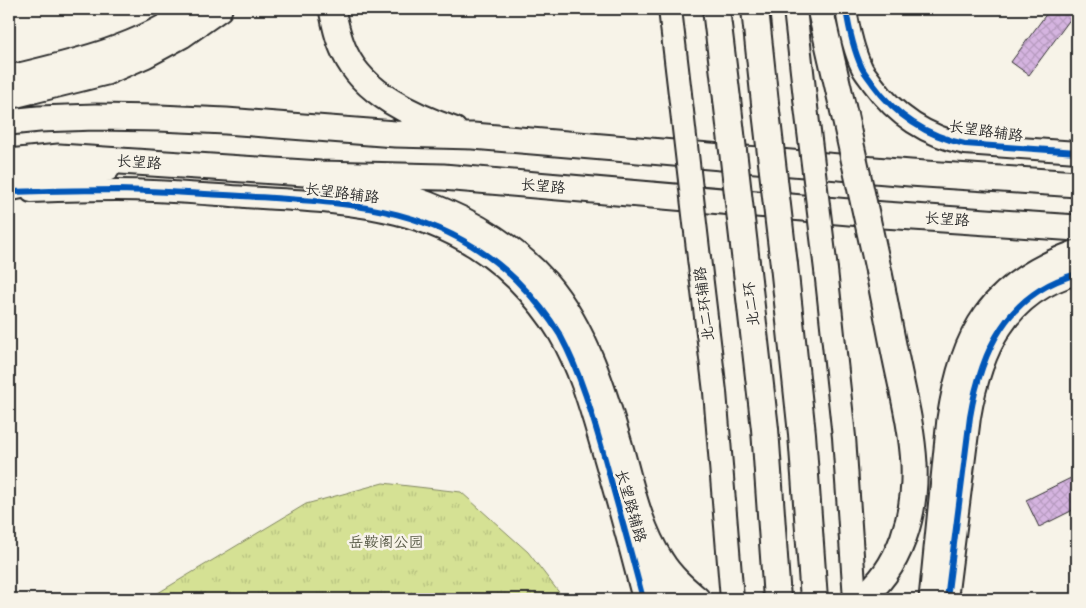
<svg xmlns="http://www.w3.org/2000/svg" width="1086" height="608" font-family="Delius,'LXGW WenKai TC',sans-serif">
<defs>
<pattern id="park-tufts" width="24" height="20" patternUnits="userSpaceOnUse" patternTransform="scale(1.25)"><rect width="24" height="20" fill="#d5e194"/><path d="M3 7l-1-3M5 7V3M7 7l1-3M15 17l-1-3M17 17v-4M19 17l1-3" fill="none" stroke="#b7c180"/></pattern>
<pattern id="building-cross-hatch" width="8" height="8" patternUnits="userSpaceOnUse" patternTransform="scale(1.25)"><rect width="8" height="8" fill="#d5b4e0"/><path d="M0 0l8 8M0 8l8-8" fill="none" stroke="#b79bc0"/></pattern>
</defs>
<rect width="100%" height="100%" fill="#f7f3e8"/>
<filter id="ink" filterUnits="userSpaceOnUse"><feTurbulence type="fractalNoise" baseFrequency=".02" numOctaves="2"/><feDisplacementMap in="SourceGraphic" scale="10" xChannelSelector="R" yChannelSelector="G"/><feConvolveMatrix kernelMatrix="1 2 1 2 8 2 1 2 1" color-interpolation-filters="sRGB"/></filter>
<g filter="url(#ink)">
<path fill="url(#park-tufts)" stroke="#808660" d="M383,483L461,492L528,552L564,599H148L306,504Z"/>
<path fill="url(#building-cross-hatch)" stroke="#2b2b2b" d="M1050,9L1077,10L1029,75L1011,62Z
M1077,475V508L1039,527L1026,500Z"/>
<g fill="none" stroke-linecap="round" stroke-linejoin="round">
<defs>
<path id="tertiary" d="M846,9C849,29 853,49 862,68C865,74 870,79 873,84C896,116 927,136 965,144L1077,152
M9,76C71,61 136,47 189,9
M31,192C59,191 88,190 117,190C159,190 202,194 245,197C347,203 439,204 516,280C533,297 547,314 559,334C579,368 590,408 601,446C616,497 630,548 643,599
M947,599L970,417C981,351 1007,293 1077,274"/>
<path id="secondary" d="M670,9L680,94
M795,9L806,107
M699,258L715,392L732,599
M826,270L844,437L855,599"/>
<path id="primary" d="M332,9C335,24 338,39 345,53C364,94 414,116 454,130
M820,9L844,113
M9,96L106,72L145,55L182,35L219,9
M9,122L39,119L95,117L159,118L226,121L395,134L473,136L910,173L1077,184
M9,162L59,157L320,174L443,177L884,215L1077,228
M366,186C434,202 499,230 546,283C585,328 605,395 621,451C631,488 640,529 661,561C670,576 684,588 697,599
M9,188L107,168
M652,554L661,599
M860,599C901,569 916,513 914,464C912,428 903,393 896,359C890,331 885,302 879,273
M932,599L950,419C964,331 991,284 1077,253"/>
<path id="trunk" d="M716,9L727,99
M755,9L765,103
M746,263L765,429L777,599
M784,265L802,434L814,599"/>
</defs>
<use href="#tertiary" stroke="#2b2b2b" stroke-width="24"/>
<use href="#secondary" stroke="#2b2b2b" stroke-width="26"/>
<use href="#primary" stroke="#2b2b2b" stroke-width="29"/>
<use href="#trunk" stroke="#2b2b2b" stroke-width="30"/>
<use href="#tertiary" stroke="#f7f3e8" stroke-width="20"/>
<use href="#secondary" stroke="#f7f3e8" stroke-width="22"/>
<use href="#primary" stroke="#f7f3e8" stroke-width="25"/>
<use href="#trunk" stroke="#f7f3e8" stroke-width="26"/>
<defs>
<path id="secondary-bridge" d="M680,94L699,258
M806,107L826,270"/>
<path id="primary-bridge" d="M844,113L879,273"/>
<path id="trunk-bridge" d="M727,99L746,263
M765,103L784,265"/>
</defs>
<use href="#secondary-bridge" stroke="#2b2b2b" stroke-width="26" stroke-linecap="butt"/>
<use href="#primary-bridge" stroke="#2b2b2b" stroke-width="29" stroke-linecap="butt"/>
<use href="#trunk-bridge" stroke="#2b2b2b" stroke-width="30" stroke-linecap="butt"/>
<use href="#secondary-bridge" stroke="#f7f3e8" stroke-width="22"/>
<use href="#primary-bridge" stroke="#f7f3e8" stroke-width="25"/>
<use href="#trunk-bridge" stroke="#f7f3e8" stroke-width="26"/>
<defs>
<path id="cycleway" d="M846,9C849,29 853,49 862,68C865,74 870,79 873,84C896,116 927,136 965,144L1077,152
M9,192C45,191 82,190 119,190C160,191 201,194 242,196C344,203 438,204 516,280C533,297 548,315 560,335C581,374 593,417 605,459C618,506 631,552 643,599
M947,599L970,417C981,351 1007,293 1077,274"/>
</defs>
<use href="#cycleway" stroke="#f7f3e8" stroke-width="9"/>
<use href="#cycleway" stroke="#0057b8" stroke-width="6"/>
</g>
</g>
<g text-anchor="middle" stroke-width="5" stroke-linejoin="round" paint-order="stroke">
<g font-size="15" fill="#2b2b2b" stroke="#f7f3e8">
<text transform="translate(986 131) rotate(8)" y="5">长望路辅路</text>
<text transform="translate(139 162) rotate(4)" y="5">长望路</text>
<text transform="translate(543 186) rotate(5)" y="5">长望路</text>
<text transform="translate(342 193) rotate(7)" y="5">长望路辅路</text>
<text transform="translate(947 219) rotate(4)" y="5">长望路</text>
<text transform="translate(704 304) rotate(-97)" y="5">北二环辅路</text>
<text transform="translate(751 304) rotate(-97)" y="5">北二环</text>
<text transform="translate(631 506) rotate(74)" y="5">长望路辅路</text>
</g>
<g font-size="15" fill="#565845" stroke="#f7f3e8">
<text x="386" y="547">岳鞍阁公园</text>
</g>
</g>
<rect width="1086" height="608" fill="none" stroke="#f7f3e8" stroke-width="30"/>
<rect x="15" y="15" width="1056" height="578" fill="none" stroke="#2b2b2b" stroke-width="2" filter="url(#ink)"/>
</svg>
